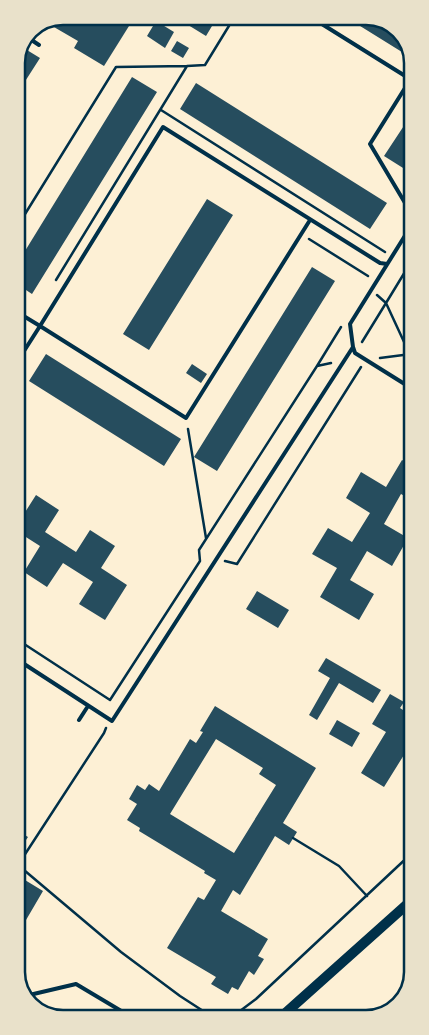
<svg xmlns="http://www.w3.org/2000/svg" width="429" height="1035" font-family="'Noto Sans',sans-serif">
<rect width="100%" height="100%" fill="#fdf0d5"/>
<path fill="#264d5e" fill-rule="evenodd" d="M63,16H130L134,18L104,66L74,48L78,41L47,23Z
M182,16H218L206,36L180,20Z
M344,16H369L395,26L410,48V57Z
M156,21L174,32L165,48L147,36Z
M177,41L189,48L183,58L171,51Z
M22,47L40,58L24,83L16,79V60Z
M132,77L157,92L32,294L17,284V264Z
M196,83L387,203L370,229L180,109Z
M411,115V173L384,156Z
M207,199L233,215L149,350L123,334Z
M312,267L335,281L217,471L194,457Z
M46,354L181,439L164,466L29,381Z
M192,364L207,374L201,383L186,373Z
M402,460L411,465L412,500L401,494L384,524L408,538L392,566L367,551L350,580L374,594L359,620L320,597L337,568L312,554L328,528L352,542L370,513L346,498L361,472L386,487Z
M36,495L59,510L45,532L76,552L90,530L115,546L101,568L127,585L105,620L79,604L93,582L63,563L47,587L24,572L40,546L18,532L17,514L22,517Z
M257,591L289,610L278,628L246,609Z
M326,658L381,690L373,703L339,683L317,720L309,715L330,678L318,671Z
M390,694L404,702L400,708L412,716V742L384,787L361,773L386,732L372,724Z
M215,706L316,768L283,823L297,832L289,845L275,836L240,895L233,890L221,911L268,939L258,956L264,959L254,975L249,971L238,990L232,987L228,994L211,984L216,977L167,948L198,897L204,900L216,880L204,873L205,871L139,831L140,828L127,820L137,804L129,799L137,785L145,790L149,784L159,791L190,739L196,743L203,732L200,731ZM216,739L263,768L259,774L276,785L234,853L170,814Z
M337,720L360,733L352,747L329,734Z
M18,831L28,837L18,852Z
M20,877L43,891L19,932L18,879Z
M68,1009L83,1018L62,1019Z"/>
<g fill="none" stroke-linecap="round" stroke-linejoin="round">
<path stroke="#003049" stroke-width="2.5" d="M161,110L385,252
M17,227L116,67L187,66
M309,239L368,276
M411,262L386,303L411,357
M56,280L187,66L205,65L235,16
M362,342L386,303L377,295
M380,358L411,354
M317,366L341,327
M188,429L206,538
M225,561L237,564L361,367
M18,640L110,700L200,561L199,550L317,366L331,363
M106,728L104,733L18,865L121,952L180,996L214,1018
M293,838L339,866L367,896
M232,1017L256,999L412,853"/>
<path stroke="#003049" stroke-width="4" d="M309,16L410,79
M27,37L39,45
M410,80L370,144L411,213
M17,312L40,326L163,127L380,263L387,264
M353,347L355,353L411,388
M17,362L40,326L186,418L310,220
M18,660L112,721L353,347L350,324L411,226
M79,720L88,706
M412,796L407,805L412,808
M25,996L76,984L133,1018"/>
<path stroke="#003049" stroke-width="10" d="M281,1017L413,899"/>
</g>
<path d="M0 0H429V1035H0ZM63 25H366A38 38 0 0 1 404 63V972A38 38 0 0 1 366 1010H63A38 38 0 0 1 25 972V63A38 38 0 0 1 63 25Z" fill="#e9e1ca" fill-rule="evenodd"/>
<path fill="none" stroke="#003049" stroke-width="2.5" d="M63 25H366A38 38 0 0 1 404 63V972A38 38 0 0 1 366 1010H63A38 38 0 0 1 25 972V63A38 38 0 0 1 63 25Z"/>
</svg>
